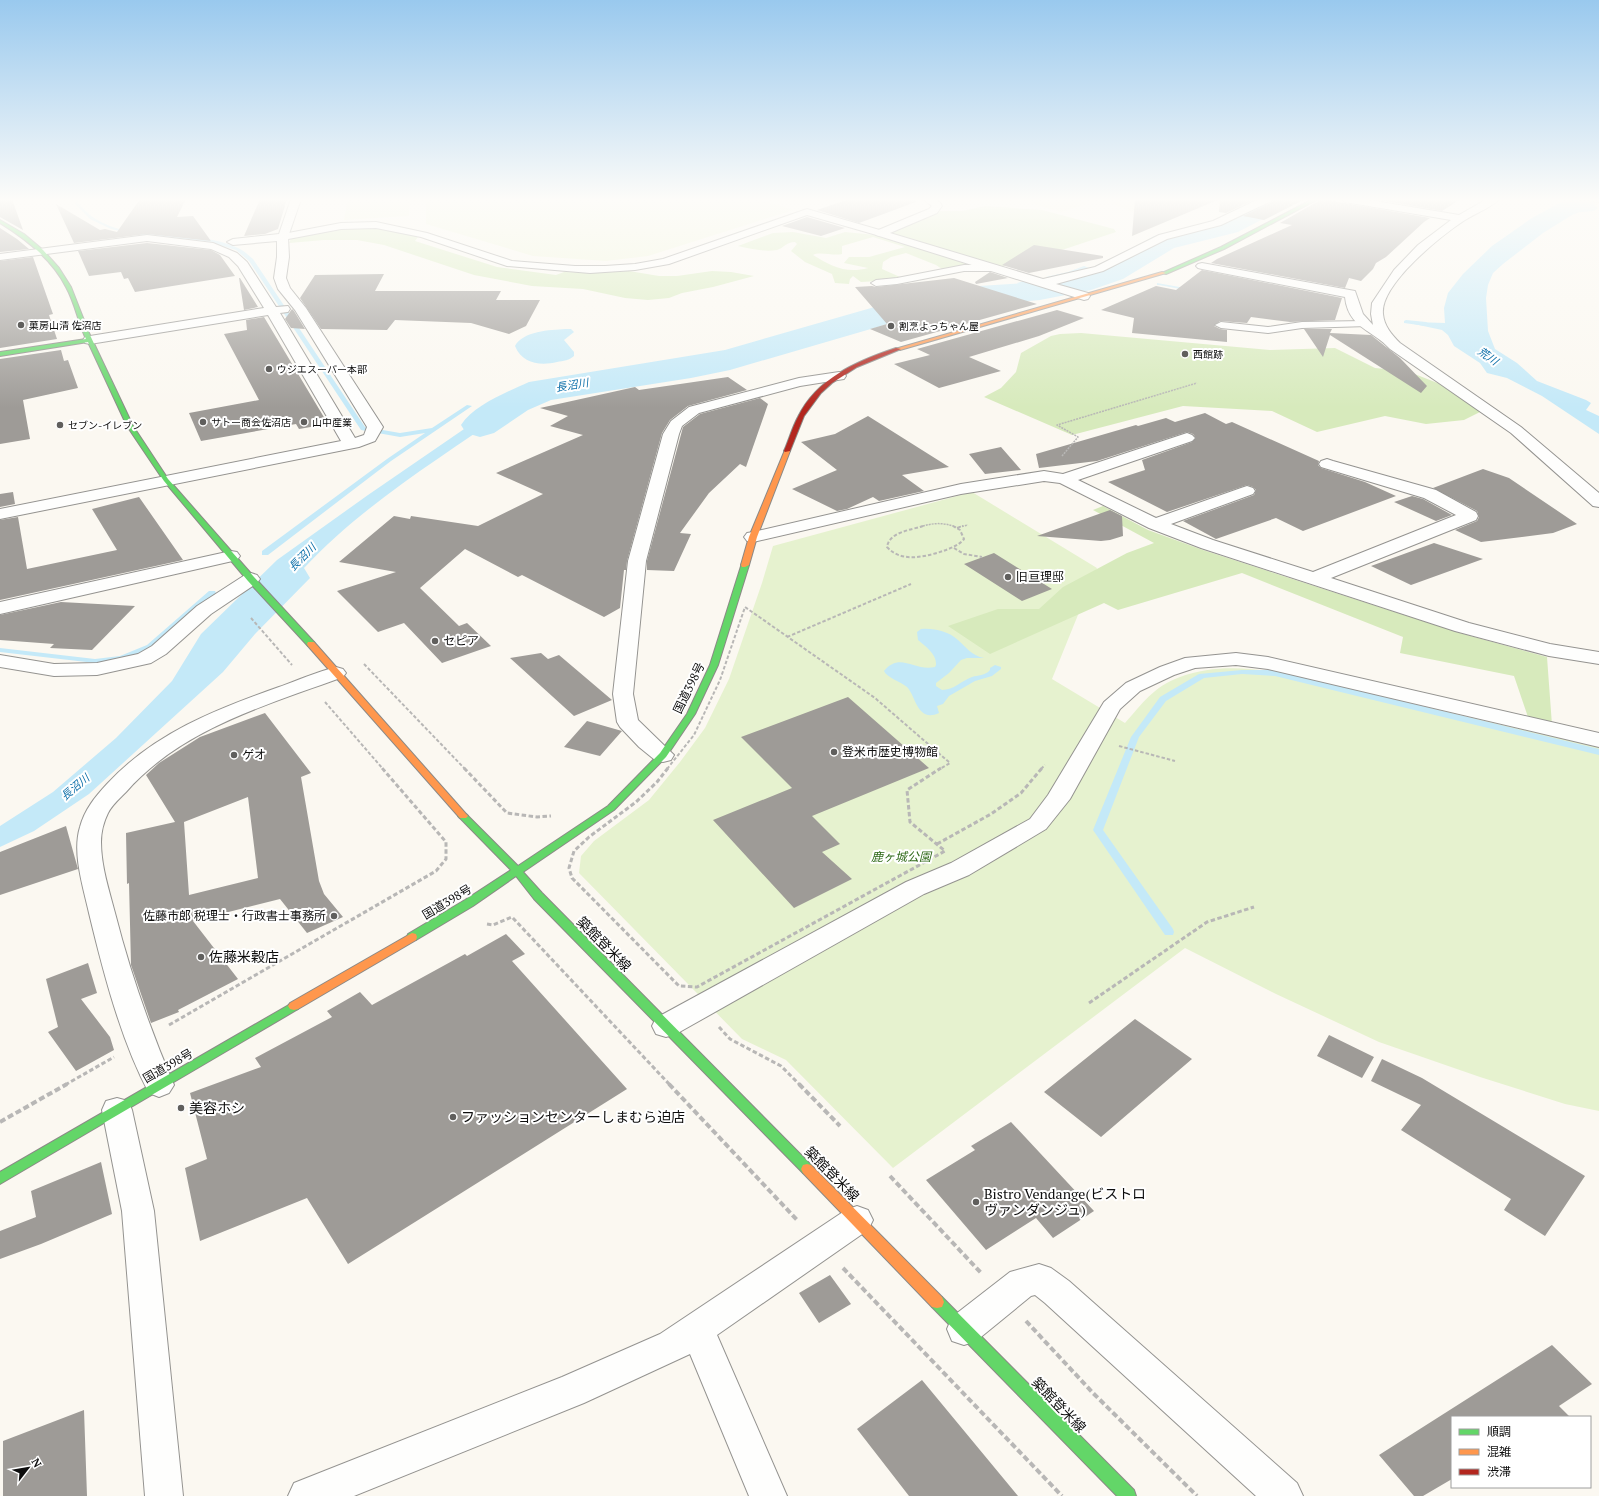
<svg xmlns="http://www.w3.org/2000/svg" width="1599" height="1496" font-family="'PT Serif','Noto Sans JP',serif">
<rect width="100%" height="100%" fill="#fbf8f1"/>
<path fill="#f9f4dc" d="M1023,199H1100L1062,212L1046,208Z
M1101,199H1181L1147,218Z"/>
<path fill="#e6f2cf" d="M972,492L1097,568L1052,679L1125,723C1143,703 1153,687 1180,677C1232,658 1289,674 1340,688C1360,693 1379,697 1399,701C1466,717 1532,732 1599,747V1111L1565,1104L1480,1077L1379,1042L1276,994L1185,948L893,1168L786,1060L742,1039L579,873L581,856L594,841L649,800L680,762L705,728L729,679L762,583L773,546Z"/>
<path fill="#d7eabc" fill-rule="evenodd" d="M985,206L1042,210L1114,229L1116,232L1014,266H1002L893,234L892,232L941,211H962Z
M373,226L418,237L415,241L497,267L556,275L564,272L593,273L629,271L659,276H677L712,271L731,272L754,276L713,287L682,293L669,298L648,300L625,298L583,289L532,286L474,275L384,245L357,240H324L289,243L292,237L320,231Z
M793,232L826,238L845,232L876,235L979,266L895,280L861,282L853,276L850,279L849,284L835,283L832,274L805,262L791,251L797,244L795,242C786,242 784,248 777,250C764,252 751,249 738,246L773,233ZM873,237L905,247L869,257H849L844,263L868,268C846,274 831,266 813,255C819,251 833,256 842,254V246ZM906,253L936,265L942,269L900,277L882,269L883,262L891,257Z
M1081,333L1270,350L1335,348L1375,368L1407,371L1440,384L1480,412L1464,420L1426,424L1385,416L1317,432L1272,411L1183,406L1072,435L984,397L1001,388L1016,372L1021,353L1051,336L1060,334Z
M1103,506L1148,530L1203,550L1460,633L1547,657L1552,725L1529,720L1514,676L1400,653L1403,637L1242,573L1118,610L1104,603L990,654L948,626L998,609H1039L1063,587L1127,553L1154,543L1093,510Z"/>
<path fill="#f0f5d9" d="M348,199H410L409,216L344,220Z
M426,199H758L793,210L648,256L606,261L533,256L426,224Z"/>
<path fill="#c4e9f8" d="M1567,199H1599V201L1594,204L1598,208L1594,211L1580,212L1572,215L1543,233L1503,264L1493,273L1488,285L1486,298L1488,331L1495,349L1517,363L1537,381L1586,400L1591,403L1586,410L1599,416V434L1542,396L1507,378L1487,373L1480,363L1454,346L1448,335L1442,330L1414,324V322L1445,323L1444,308L1448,293L1463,274L1492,246L1532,218Z
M565,329H571L574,332L564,340L574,352V356C570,360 563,361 557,362C541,366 522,364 515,346C523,331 550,330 565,329Z
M562,377L542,393L530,397L512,408C440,458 364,504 304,568L310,578L255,634L223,672L89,794L34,831L0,847V826L53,792L116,738L172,681L201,634L277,560L368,495L502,403L548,380Z
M921,629C934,628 948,631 958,640C966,647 972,656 984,658H967L961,660L949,673L936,683V686L942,690C954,690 961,681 972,677C978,675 985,676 990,670V668L995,665L1001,667V669L992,676L975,681L949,696L943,704L937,706L939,713C917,723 916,696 907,687C900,681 887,678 884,671C900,651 915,672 935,667L936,665C937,654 925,646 918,640L917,632Z"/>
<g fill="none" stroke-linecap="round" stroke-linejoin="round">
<path fill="#c4e9f8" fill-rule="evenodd" d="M75,199H79L78,203C83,208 88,214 94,218C136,245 193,227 238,248C243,250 248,255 253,259L365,427L400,433L432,428L467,405L472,406L391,461L268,555H262V551L387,459L425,433L400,437L361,430L249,261L236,250L216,244L138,235L111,229L90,219L75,204Z
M1084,266L1089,268L1071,274L1048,278L1046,277L1068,272Z
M1024,281H1026V283L1019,284L1017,283Z
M1157,283L1191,289L1193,290L1191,291L1159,285H1157Z
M1406,320L1426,322L1429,324L1426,326L1404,323V321Z
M209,591H215L216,593L153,649L124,660L95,663L0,652V648L95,659L120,656L147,645Z
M1242,670H1275L1599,749V755L1275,676L1242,674L1204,678L1166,701L1139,737L1103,830L1173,929L1174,932L1173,935H1165L1093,830L1131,737L1160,697L1199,674Z"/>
<path fill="#c4e9f8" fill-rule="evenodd" d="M1261,199H1294L1290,205L1238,232L1174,248L1123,279L1091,290L1040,300L964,307L905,319L730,370L691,378L551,400L528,410L494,433L480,437L466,433L461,425C474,405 507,392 529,382L725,350L899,300L964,287L1040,282L1074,275L1101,267L1154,236L1218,220Z"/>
</g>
<path fill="#9e9b97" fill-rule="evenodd" d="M0,199H12L23,230L0,217Z
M140,199H186L177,217L193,216L211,241L147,234L74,243L56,204L100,230L105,229L117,232Z
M260,199H287L278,229L265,234L244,236Z
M849,199H915L916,202L859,223L817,210Z
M1135,199H1220L1132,236Z
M1220,199H1256L1226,213L1219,212Z
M1273,199H1305L1264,220L1243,216L1272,202Z
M1322,199L1430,218L1424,222L1386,257L1376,263L1373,269L1361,281L1349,278L1345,288L1211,263L1217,259L1292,225L1280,223Z
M1372,199H1461L1442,211Z
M807,217L845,228L821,236L782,226Z
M0,228L17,239L29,249L0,252Z
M147,243L211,250L220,255L235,276L135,292L128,278L124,279L121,272L89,276L78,251Z
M1034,245L1103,256V258L1029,273L1002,265Z
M33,257L53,314L49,315L57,339L0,348V261Z
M1202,270L1342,298L1335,320L1290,322L1251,317L1247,323L1220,321L1214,326L1220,329L1227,330V342L1132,333L1134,318L1101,310L1156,286L1176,290Z
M990,272L1008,278L976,284L975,282Z
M384,274L375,291H501L496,300H540L526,326L509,334L471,323L395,320L387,330L321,329L300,298L315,275Z
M239,278H240L258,307L244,310Z
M954,278L1037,304L901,342L870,329L887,324L855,287L872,286L876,287Z
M292,309L294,311L305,329L291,328L285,319Z
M1057,310L1084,318L1039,336L969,357L1001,371L939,388L894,364L930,355L917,349Z
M264,317L328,424L299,429L296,424L201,441L189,413L259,400L224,334L247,330L246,320Z
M1304,329H1332L1330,333L1371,335L1400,358L1427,386L1421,393L1330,335L1323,357Z
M61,350L64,361L68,360L78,388L23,400L30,439L0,444V359Z
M728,377L747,390L688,406L670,420L662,433L627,561L626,570H624L620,608L604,617L522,575L518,577L465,549L420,588L459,626L467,623L491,646L442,663L404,623L378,632L337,591L396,572L339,562L394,516L410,519L411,516L478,526L543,494L496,473L583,435L550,426L568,416L540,408L635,387L639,390Z
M760,398L768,404L746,467L740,464L709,493L680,533L691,534L674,571L647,570V561L683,427L700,414Z
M1205,413L1226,424L1232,422L1319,461L1318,465L1321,468L1365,482L1396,496L1303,531L1276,518L1216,539L1183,521L1254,495L1256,490L1253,487L1247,485L1167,512L1108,482L1145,470L1142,460L1192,442L1196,438L1193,434L1187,432L1097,461L1039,468L1036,454L1136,425L1138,426L1166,418L1175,422Z
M868,416L949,467L902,475L924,491L879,501L873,497L847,509L837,511L792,489L837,470L801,442L835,434Z
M1001,447L1021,470L985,474L969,454Z
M1483,469L1509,478L1577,524L1553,533L1481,542L1455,530L1477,521L1479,517L1477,511L1433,488Z
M13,492L15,504L0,507V494Z
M1412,496L1423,499L1452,515L1436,521L1394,502Z
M139,497L183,560L0,600V520L18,517L27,569L117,550L92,509Z
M1110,510L1122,516L1123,536L1110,540L1101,541L1037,536Z
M1434,543L1483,559L1411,585L1371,566Z
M994,553L1052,589L1022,601L964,564Z
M61,602L135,606L92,650L50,648L54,644L0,640V615Z
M541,653L548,659L559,655L612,700L574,716L510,658Z
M848,697L929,768L812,816L840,844L822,852L852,879L794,908L713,820L792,788L741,737Z
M265,713L311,773L301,777L319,881L324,894L343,917L307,933L280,899L193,921L238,979L178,1010L179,1012L151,1023L131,965L129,883L127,884L126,833L175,822L146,775L159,763L200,737ZM248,797L258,878L189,895L184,822Z
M587,721L622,731L600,756L564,747Z
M66,826L78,869L0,895V852Z
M506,934L525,954L512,961L627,1089L348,1264L307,1198L200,1241L185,1168L207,1159L190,1093L261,1067L255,1058L332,1017L327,1011L360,992L372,1005L465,954L467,956Z
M88,963L97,993L81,999L110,1037L114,1050L76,1071L48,1032L58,1027L46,979Z
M1135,1019L1192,1059L1101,1137L1044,1092Z
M1329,1035L1374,1057L1362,1078L1317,1056Z
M1382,1059L1422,1078L1585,1176L1545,1236L1504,1210L1511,1199L1401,1130L1421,1105L1371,1081Z
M1011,1122L1094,1211L1053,1238L1036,1218L986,1250L926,1180L975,1150L971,1146Z
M101,1162L112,1214L41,1244L0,1259V1231L36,1217L31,1191Z
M830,1275L851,1304L819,1323L799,1293Z
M1552,1345L1592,1384L1559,1406L1570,1417H1452V1479L1423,1496H1414L1379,1455Z
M922,1380L1018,1496H909L857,1429Z
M84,1410L87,1496H3V1441Z"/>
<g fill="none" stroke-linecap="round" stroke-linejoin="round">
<defs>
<path id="lane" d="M807,209L883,231L885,233L880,236L807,215L669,264L635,270L590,273L507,266L421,237L376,228L341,229L283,240L278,237L283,234L341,223L376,222L427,233L512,261L575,266H605L635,264L663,259Z
M964,265H996L1001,268L996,271H964L897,284L876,286L871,283L876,280L897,278Z
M1364,321L1370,324L1368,326L1302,328L1268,333L1221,328L1215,325L1221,322L1268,327L1302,322Z"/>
<path id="street" d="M291,199H301L288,237L289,257L286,278L290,288L306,308L383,427L375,441L359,447L0,519V509L341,441L268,315L90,344L85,343L83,340L85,337L90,336L264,308L238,266L229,257L211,249L147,241L0,260V254L147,235L213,243L237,253L247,262L276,307L288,306L290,309L288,312L280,313L355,438L364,435L367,427L295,310L278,289L274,278L277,257V241L233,245L227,242L233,239L279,234Z
M923,199C931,199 938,198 942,206L937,213L890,233L1043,279L1095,267L1159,235L1213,221L1259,199H1272L1271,201L1221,225L1167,239L1103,271L1056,284L1088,293L1090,296L1088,299L1084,300L876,235L875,233L876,231L929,209L932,206Z
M1340,199H1363L1459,215L1487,199H1499C1493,207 1474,214 1465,220C1442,235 1380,284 1383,314C1384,326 1392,335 1400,343L1521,427L1599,493V507L1593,506L1511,433L1390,349C1373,330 1348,328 1345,297L1202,269L1198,268L1196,266L1198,264L1202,263L1355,291L1363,314L1373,325L1371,314L1372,303L1394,270L1418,245L1451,220L1345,202Z
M839,372L844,373L846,376L844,379L800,386L699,413L682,426L679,434L646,561L633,694L638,720L674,755L671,760L663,762L655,760L639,747L620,727L617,722L613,694L628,561L663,434L671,421L689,407L799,378Z
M1187,433L1192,435L1195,438L1192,441L1078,480L1156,518L1241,488L1247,486L1253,488L1255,491L1253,494L1171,524L1213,540L1313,572L1456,515L1424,498L1321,467L1319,464L1321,461L1327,459L1333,461L1436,490L1476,512L1478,516L1476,520L1331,578L1469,623L1550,644L1599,652V664L1549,656L1455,631L1201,548L1149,528L1060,483L1044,481L961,494L753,542L747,541L744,537L747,533L753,532L961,484L1044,471L1063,474Z
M231,551L237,552L240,556L237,560L0,614V602Z
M251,573L257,575L260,579L257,583L211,614L166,654L151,663L97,675L54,676L0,667V655L54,664L97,663L138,654L152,646L197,606L245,575Z
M1236,653L1268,657L1599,733V747L1268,669L1236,665L1195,668L1174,675L1140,691L1120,709L1070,799L1046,829L969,875L924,894L676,1034L666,1037L656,1034L652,1026L656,1018L906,882L951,863L1030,819L1048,795L1104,702L1126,683L1160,667L1185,658Z
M336,667L343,669L346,673L343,677C267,705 181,729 126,792C120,798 112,805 108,813C104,821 101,832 101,842C101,866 109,890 115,913C130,972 150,1029 174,1085L169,1093L159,1097L149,1093C121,1041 103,971 89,913C83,886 72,853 80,827C85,809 95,797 107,784C153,734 216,709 279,687C298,680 317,672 336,667Z
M117,1098L128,1101L132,1110L154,1211L183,1496H145L122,1211L102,1110L106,1101Z
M857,1206L868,1210L873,1220L868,1230L717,1335L787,1496H749L690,1354L584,1403L354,1496H288L294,1483L562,1377L660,1334L846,1210Z
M1039,1264L1051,1268L1069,1281L1297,1483L1303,1496H1256L1045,1303L1035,1295L1031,1296L976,1341L964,1345L952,1341L947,1329L952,1317L1010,1272Z"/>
<path id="fast" d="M1313,199H1318L1224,249L1166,274L1162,273L1221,247Z
M0,220L24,234L43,250L59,268L71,287L89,333L133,426L168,479L254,577L314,642L315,644L314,646H308L248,581L164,481L127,426L88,342L0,356V352L86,339C78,322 75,303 66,287C52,259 26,239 0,223Z
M742,563H745L749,565L718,665L695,714L666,757L614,810L523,872L542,893L811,1165L813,1169L811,1173L807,1174L803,1173L534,899L516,876L473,906L416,940H408L407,937L408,934L465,900L511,870L460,818L458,816L460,814H466L518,866L608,806L660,753L687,714L710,665Z
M294,1002L298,1003L300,1006L298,1009L0,1184V1172Z
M937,1296L942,1297L1134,1490L1136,1496H1117L932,1307L930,1302L932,1297Z"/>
<path id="slow" d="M1162,272L1166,273L900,350L895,349Z
M785,450L790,451L757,537L749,565L745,567H742L741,565L749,537Z
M308,642H314L466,814L468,816L466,818H460L308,646L307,644Z
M412,933L416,934L417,937L416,940L298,1009L294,1010L290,1009L288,1006L290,1003Z
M807,1164L811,1165L942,1297L944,1302L942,1307L937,1308L932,1307L803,1173L801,1169L803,1165Z"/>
<path id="jam" d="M896,348L901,349L857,367L832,383L821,393L804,416L790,451L785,452L784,451C789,440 792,428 798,417C817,378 857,361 896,348Z"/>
</defs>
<use href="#lane" stroke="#949390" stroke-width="2"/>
<use href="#street" stroke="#949390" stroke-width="2"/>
<use href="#fast" stroke="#8b8986" stroke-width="2"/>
<use href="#slow" stroke="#8b8986" stroke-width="2"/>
<use href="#jam" stroke="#8b8986" stroke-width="2"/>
<path stroke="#b8b7b6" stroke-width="1.5" stroke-dasharray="2 1" stroke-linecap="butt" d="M1578,199L1599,203
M1062,456L1078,437L1057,425L1197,383
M920,527C932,523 943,522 956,527
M959,527L968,525"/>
<path stroke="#b8b7b6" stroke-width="2" stroke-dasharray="3.5 2" stroke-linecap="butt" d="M923,526C911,530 889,532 887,547C902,564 928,556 946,550C953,547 959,545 964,539L960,530L953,526
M957,528L963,526
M954,548L964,554L982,557
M251,618L292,665
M787,637L911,584
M364,664L465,769
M325,702L383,769
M1119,746L1175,761
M667,769L694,735L720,680L745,607L875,698L950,763L940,769
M1041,769L1045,765"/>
<path stroke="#b8b7b6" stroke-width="3" stroke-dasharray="4.5 2.5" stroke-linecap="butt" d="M464,768L507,813L537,817L551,816
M668,768L657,782L636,802L589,837L574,851L569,868L572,878L679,986L697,987L945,851L910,822L907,790L941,768
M937,844L991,814L1021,793L1042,768
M487,924L493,925L512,917L670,1085
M1089,1003L1207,922L1254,907
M169,1025L436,871L446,859V842L382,768
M719,1027L730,1039L781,1066L800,1085
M65,1085L114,1057"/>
<path stroke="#b8b7b6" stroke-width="4" stroke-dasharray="6 3" stroke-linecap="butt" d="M669,1084L798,1221
M799,1084L840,1126
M0,1122L67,1084
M890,1176L982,1274
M843,1268L1062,1496
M1026,1321L1093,1393L1197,1496"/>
<use href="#lane" fill="#fefefd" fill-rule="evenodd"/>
<use href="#street" fill="#fefefd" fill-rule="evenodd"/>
<use href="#fast" fill="#63d668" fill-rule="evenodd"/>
<use href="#slow" fill="#ff974d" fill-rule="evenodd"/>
<use href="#jam" fill="#b3261e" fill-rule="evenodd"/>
</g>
<linearGradient id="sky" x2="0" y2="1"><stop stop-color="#99c9ee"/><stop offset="0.49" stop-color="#fdfcf9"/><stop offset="1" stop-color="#fdfcf9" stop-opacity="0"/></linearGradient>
<rect width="1599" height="408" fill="url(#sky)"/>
<g fill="#605f5d" stroke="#fff" stroke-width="1.5">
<circle cx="21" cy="325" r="4"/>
<circle cx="891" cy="326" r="4"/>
<circle cx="1185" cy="354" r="4"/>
<circle cx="269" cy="369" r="4"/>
<circle cx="203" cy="422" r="4"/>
<circle cx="304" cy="422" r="4"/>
<circle cx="60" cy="425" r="4"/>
<circle cx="1008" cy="577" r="4"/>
<circle cx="435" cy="641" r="4"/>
<circle cx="834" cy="752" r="4"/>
<circle cx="234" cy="755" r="4"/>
<circle cx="334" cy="916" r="4"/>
<circle cx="201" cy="957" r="4"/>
<circle cx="181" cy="1108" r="4"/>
<circle cx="453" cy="1117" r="4"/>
<circle cx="976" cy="1202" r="4"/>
</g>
<g text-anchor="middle" stroke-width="4" stroke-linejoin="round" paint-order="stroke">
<g font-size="10" fill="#0d0d0d" stroke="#fff" text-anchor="start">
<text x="29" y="329">菓房山清 佐沼店</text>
<text x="899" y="330">割烹よっちゃん屋</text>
<text x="1193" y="358">西館跡</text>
<text x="277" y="373">ウジエスーパー本部</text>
<text x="211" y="426">サトー商会佐沼店</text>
<text x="312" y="426">山中産業</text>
<text x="68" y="429">セブン-イレブン</text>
</g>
<g font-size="11" font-style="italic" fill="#0c6fa9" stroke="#fff">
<text transform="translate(1488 356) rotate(35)" y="4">荒川</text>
<text transform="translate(572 385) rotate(-9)" y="4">長沼川</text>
<text transform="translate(302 557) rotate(-45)" y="4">長沼川</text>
<text transform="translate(75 787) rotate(-40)" y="4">長沼川</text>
</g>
<g font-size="12" fill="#0d0d0d" stroke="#fff" text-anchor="start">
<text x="1016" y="581">旧亘理邸</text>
<text x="443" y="645">セピア</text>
<text x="842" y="756">登米市歴史博物館</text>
<text x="242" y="759">ゲオ</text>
<text x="326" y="920" text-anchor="end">佐藤市郎 税理士・行政書士事務所</text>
</g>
<g font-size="12" fill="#0d0d0d" stroke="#fff">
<text transform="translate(689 688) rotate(-64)" y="4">国道398号</text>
<text transform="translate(447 902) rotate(-31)" y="4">国道398号</text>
<text transform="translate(168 1066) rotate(-30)" y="4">国道398号</text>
</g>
<g font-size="12" font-style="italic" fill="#2f6a18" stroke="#fff">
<text x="901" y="861">鹿ヶ城公園</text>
</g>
<g font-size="14" fill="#0d0d0d" stroke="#fff">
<text transform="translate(604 944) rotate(45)" y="5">築館登米線</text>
<text transform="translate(832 1174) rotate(45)" y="5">築館登米線</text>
<text transform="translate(1059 1405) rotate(46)" y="5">築館登米線</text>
</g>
<g font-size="14" fill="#0d0d0d" stroke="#fff" text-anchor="start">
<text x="209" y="962">佐藤米穀店</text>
<text x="189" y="1113">美容ホシ</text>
<text x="461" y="1122">ファッションセンターしまむら迫店</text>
<text x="984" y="1199">Bistro Vendange(ビストロ<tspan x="984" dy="16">ヴァンダンジュ)</tspan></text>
</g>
</g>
<rect x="1451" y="1416" width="140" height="72" fill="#ffffff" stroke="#9e9e9e"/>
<rect x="1459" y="1429" width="20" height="6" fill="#63d668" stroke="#9e9e9e"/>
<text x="1487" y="1436" font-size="12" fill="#0d0d0d">順調</text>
<rect x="1459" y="1449" width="20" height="6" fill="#ff974d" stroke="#9e9e9e"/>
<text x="1487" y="1456" font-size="12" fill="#0d0d0d">混雑</text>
<rect x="1459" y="1469" width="20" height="6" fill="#b3261e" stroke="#9e9e9e"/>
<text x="1487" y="1476" font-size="12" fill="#0d0d0d">渋滞</text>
<g transform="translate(28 1468) rotate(59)" stroke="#ffffff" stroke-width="3" paint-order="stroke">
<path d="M0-3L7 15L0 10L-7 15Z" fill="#0d0d0d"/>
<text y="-6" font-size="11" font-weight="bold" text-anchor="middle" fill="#0d0d0d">N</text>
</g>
</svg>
